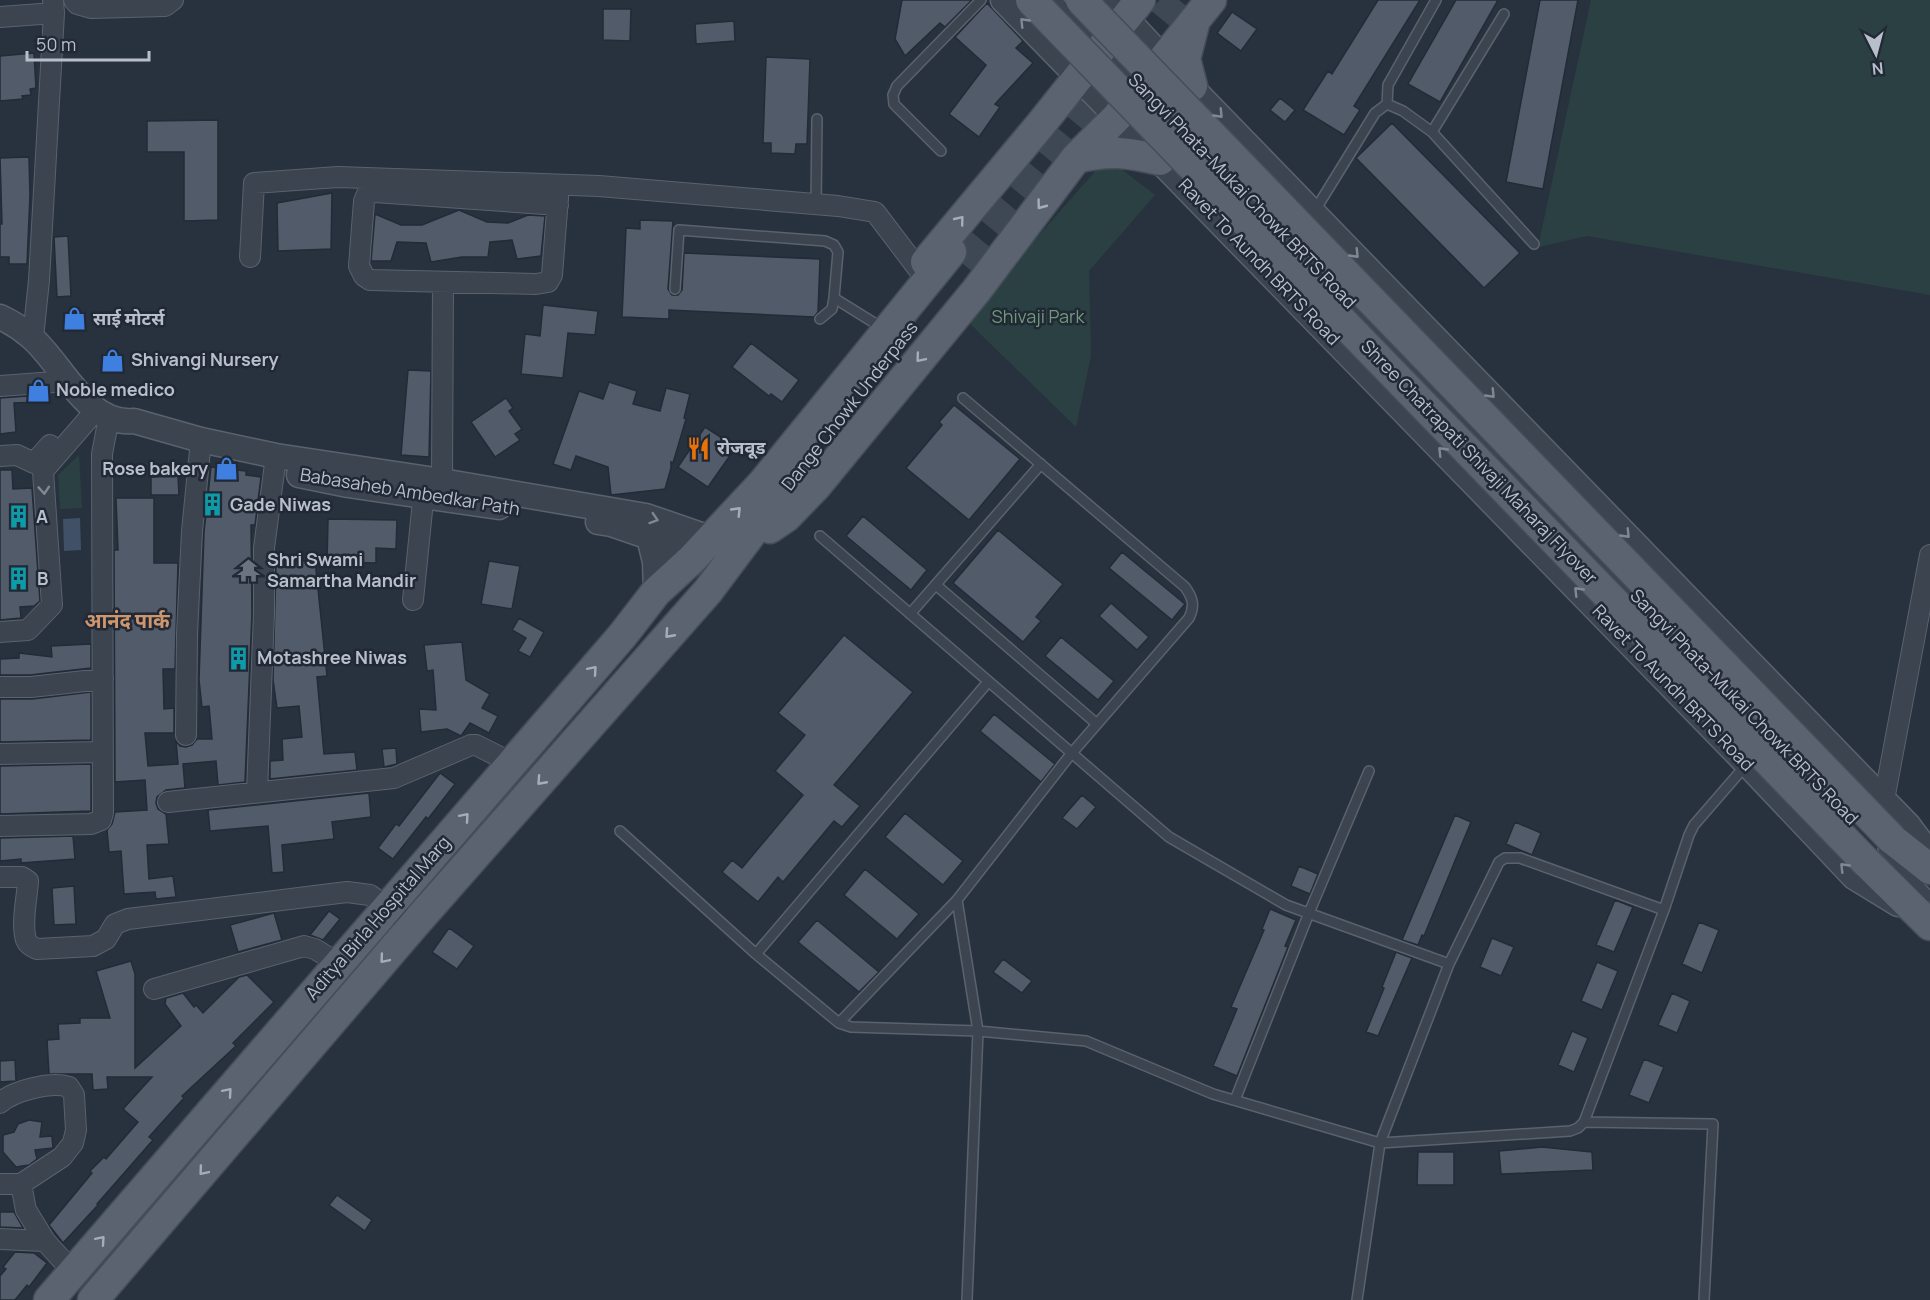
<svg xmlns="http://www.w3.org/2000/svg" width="1930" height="1300" font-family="Manrope,'Noto Sans Devanagari',sans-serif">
<rect width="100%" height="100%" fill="#28323f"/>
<path fill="#2b4042" d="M1591,0H1930V295L1587,236L1538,247Z
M1107,158L1155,195L1089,271L1091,356L1076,427L965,319Z
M79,455L82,508L60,509L58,475Z"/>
<path fill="#3f5067" d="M80,518L81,550L64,551L63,519Z"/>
<path fill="#515b6a" stroke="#222b37" stroke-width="1.5" d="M902,0H972L945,27L940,23L905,56L895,39Z
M1378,0H1420L1354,106L1360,110L1344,135L1303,110L1328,71L1332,74Z
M1456,0H1498L1440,102L1408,84Z
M1540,0H1578L1543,189L1506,182Z
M987,3L1023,41L1016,48L1033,63L995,104L1000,107L979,137L949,114L986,65L955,37Z
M603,9H631L630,41L603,40Z
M1232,12L1257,29L1241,51L1217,33Z
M734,21L735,41L696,44L695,24Z
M34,53L36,88L30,89L31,95L22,96L23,99L0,101V56Z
M766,57L810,59L807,144H796L795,154L771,153V143H763Z
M1280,98L1295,110L1285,122L1270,110Z
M218,120V220L184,221V152H147V121Z
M1392,123L1520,253L1484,288L1356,158Z
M29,157L30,195L27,264H9V257H0V224H2L0,158Z
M332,193L331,249L278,251L277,203Z
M459,210L487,222L508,223L528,215L545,216L541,256L517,259L512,240L490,242L488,257H462L431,262L426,243L397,242L391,261H371L375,214L401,225H422Z
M640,220L673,221L668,289L672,295H678L682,290L684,253L820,259L818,312L814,317L669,310V319L622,317L626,228L640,229Z
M68,236L71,296L57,297L54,237Z
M543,305L598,311L595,335L568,333L563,378L521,374L525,334L540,336Z
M751,343L799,380L782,402L771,394L769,396L732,367Z
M408,370L431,371L429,457L401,455Z
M609,382L637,391L633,404L660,411L666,388L690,394L684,418L686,419L673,463L671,462V468L665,489L611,495L608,467L576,456L571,470L553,464L579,391L603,399Z
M41,395V402L14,403L16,432L0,434V398Z
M506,398L513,408L509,411L522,429L515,434L520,440L495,457L471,422Z
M954,405L1020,459L969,520L906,468L942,425L939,422Z
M705,427L736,447L708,487L678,467Z
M211,467L246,471V475L261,477L255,525H251L252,613L245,782L218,785L216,761L183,764L185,788L166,790L157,797L156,803L158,809L166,814L169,844L147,845L149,879L173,876L176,897L156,899L155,892L124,894L121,851L109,852L107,830L112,824L115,812L147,810L145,780L115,782L114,550H118L116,498H154V563H178L175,669H163L164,709L174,708V733H145L148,766L178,764L176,741L180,746L186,747L192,745L197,739H212L209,706L202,707L199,680L204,532Z
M0,470H12L13,489L32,488L40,601L34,606L20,607L21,618L0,620Z
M178,476L179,495H151V477Z
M863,516L927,570L911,590L846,536Z
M328,519L397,520L396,549L376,548V563L327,562Z
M998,530L1063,584L1036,617L1041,621L1023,642L953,583Z
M1122,552L1185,604L1172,620L1109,568Z
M315,560L327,676L317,677L324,754L355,752L357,770L270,779V761L283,760L282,739L302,737L299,706L277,708L273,680L276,563Z
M489,561L520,566L512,609L481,604Z
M1111,603L1149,637L1137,650L1099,616Z
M519,618L544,632L530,657L518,651L526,638L512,630Z
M844,635L913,692L834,785L860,806L842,827L834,821L783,882L778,877L758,902L722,872L732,860L742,868L803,795L775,771L805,735L778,713Z
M1061,637L1114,681L1098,700L1045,656Z
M462,642L466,680L490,694L482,708L498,716L489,733L470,723L461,736L447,729L421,732L419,709L436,710L433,670L427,671L424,645Z
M91,644V668L30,675H0V659L19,658V653L52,657L51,646Z
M91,692V740L0,742V699H32Z
M994,714L1055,764L1041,782L980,731Z
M396,748L397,764L384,767L382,749Z
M91,764V811L0,814V766Z
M440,773L455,784L428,819L426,817L393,859L378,848L396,824L399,826Z
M369,793L371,817L332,822L334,839L282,845L284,872L272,873L268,826L210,831L208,810Z
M1082,795L1096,807L1077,829L1062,818Z
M905,813L963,861L943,885L885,837Z
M1455,815L1471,822L1424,936L1422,935L1418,945L1402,940Z
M1515,822L1541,833L1532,855L1506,844Z
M73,836L75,859L21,863V859L0,861V838Z
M1299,866L1318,874L1310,894L1291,886Z
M865,869L919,914L897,939L844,895Z
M74,886L76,924L54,925L52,888Z
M1615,900L1633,907L1614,952L1596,945Z
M1270,909L1296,920L1285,946L1288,947L1237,1076L1213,1066L1237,1009L1231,1007L1264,930L1262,929Z
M329,911L340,919L323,940L310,935Z
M274,913L282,940L238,952L230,925Z
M817,920L879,972L859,992L798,942Z
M1699,922L1719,930L1702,973L1682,964Z
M449,928L474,946L457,969L432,952Z
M1492,938L1514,947L1501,976L1480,967Z
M1396,952L1412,958L1378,1036L1366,1032L1384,988L1382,987Z
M1003,959L1032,981L1022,993L993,972Z
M131,961L135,974V1068L181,1026L165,1004L166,998L183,993L194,1007L196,1005L203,1013L239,977L247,975L274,1002L233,1043L236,1046L182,1096L184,1098L149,1137L153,1140L97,1204L98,1205L63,1243L49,1225L92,1173L90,1171L104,1157L106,1159L138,1122L123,1109L152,1077H107L108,1089L93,1090L92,1074H49L47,1040L59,1039L58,1024L80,1023V1018H110L96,971Z
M1597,962L1618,971L1602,1010L1581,1001Z
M1672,993L1690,1001L1677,1033L1658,1025Z
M1572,1031L1588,1038L1574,1072L1558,1065Z
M1644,1059L1664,1067L1649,1103L1629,1095Z
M15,1060L16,1081L0,1082V1061Z
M29,1120L42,1122L40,1137L52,1136L53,1148L35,1150L37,1159L29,1165L16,1167L3,1152V1135L14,1132L18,1124Z
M1542,1147L1592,1152L1593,1170L1501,1174L1499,1151Z
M1418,1152H1454V1185H1417Z
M337,1195L372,1220L365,1231L329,1205Z
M0,1212H14L23,1228L0,1227Z
M15,1252L34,1253L47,1263L29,1287L27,1285L15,1300H0V1276L6,1269L3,1267Z"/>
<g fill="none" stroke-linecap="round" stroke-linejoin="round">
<path stroke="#3e4754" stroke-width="30" stroke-dasharray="30 15" stroke-linecap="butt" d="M962,263L1179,0"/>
<defs>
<path id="service" d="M1057,0L1778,743
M1387,104L1388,85L1436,0
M1432,132L1534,244
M941,151L894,104L893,95L897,86L981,0
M816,204L817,119
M1314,212L1375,113L1387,104L1403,111L1432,132L1504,14
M675,289L679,230L825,241L834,245L838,252L834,298L876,324
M820,319L832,309L834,298
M963,398L1185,587C1193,598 1195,606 1189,618L1071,754L957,900L978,1031L967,1300
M936,585L1097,724
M910,614L1041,464
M620,831L756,954L839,1023L851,1027L978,1031L1086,1041L1213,1094L1380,1143L1449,964L1286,905L1169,837L820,536
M1883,849L1930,897
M756,954L988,682
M1449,964L1499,862L1505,858H1520L1664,910
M839,1023L957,900
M1235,1100L1309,913L1369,771
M1584,1122L1713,1124L1704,1300
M1357,1300L1380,1143L1570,1131L1578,1128L1584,1122L1664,910L1689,835L1694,825L1746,765"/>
<path id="minor" d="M74,0L77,4L91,8L165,6L173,0
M0,17L54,13
M558,205L375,192L367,194L364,201L359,266L364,276L370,280L536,284L548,282L552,275L559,185
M250,257L254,183L338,177L599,186L838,206L875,212L919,270
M33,338L39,280L54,13L53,0
M0,386L68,381
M0,456L17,455L34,463L50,445
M442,481L443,282
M413,600L425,481
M0,632L28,630L52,605L43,471L96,410
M0,687H31L103,679
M186,735L187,634L192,531L201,440
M0,754L102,752
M257,792L264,613V548L276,456
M1884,800L1930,555
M168,802L394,778L471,745H476L512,763
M0,826L91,824L101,820L103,813L102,454L109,417
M0,877H22L28,881C27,899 21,923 26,940C28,945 32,947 37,949L93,946L106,939L115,924L128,919L347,892L370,895L413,926
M154,989L304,946L315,949L339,964
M0,1103C13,1091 51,1081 69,1087L74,1095L76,1130L73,1143L62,1157L21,1184H0
M21,1184L26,1210L45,1241L73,1272
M0,1239L45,1241"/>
<path id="tertiary" d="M1003,0L1747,764L1854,877L1898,904
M1109,0L1163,58L1908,825L1930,854
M0,317C11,322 22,329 31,337C62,363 86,426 134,421L201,440L276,456L442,481L646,516L710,538
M299,475L348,485L499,507
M598,522L611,524L649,537L655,562L656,592
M649,537L692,559"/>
<path id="primary" d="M1192,86L1185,59L1194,24
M1076,158C1108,150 1128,152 1160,160
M926,262L1041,124L1140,0
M770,528L786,517L816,486L976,291L1076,158L1117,117L1211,0
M1892,839L1930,869
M1868,864L1930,925
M49,1300L622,636L656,592L692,559L763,483L951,252
M93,1300L413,926L708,591L800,468"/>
</defs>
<use href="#service" stroke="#59626d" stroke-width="12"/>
<use href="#minor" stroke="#59626d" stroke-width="22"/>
<use href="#tertiary" stroke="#59626d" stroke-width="27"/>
<use href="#primary" stroke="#454d59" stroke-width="33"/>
<use href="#service" stroke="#3c4450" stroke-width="9"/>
<use href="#minor" stroke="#3c4450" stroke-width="20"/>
<use href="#tertiary" stroke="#3c4450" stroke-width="24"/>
<use href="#primary" stroke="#5a636f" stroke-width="30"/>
<defs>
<path id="primary-bridge" d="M1031,0L1868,864
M1081,0L1892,839"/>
</defs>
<use href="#primary-bridge" stroke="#454d59" stroke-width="33" stroke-linecap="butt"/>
<use href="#primary-bridge" stroke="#5a636f" stroke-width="30"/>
</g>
<defs><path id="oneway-chevron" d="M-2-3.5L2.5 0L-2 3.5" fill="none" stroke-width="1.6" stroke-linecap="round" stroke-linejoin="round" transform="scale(1.5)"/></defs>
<g stroke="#808893">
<use href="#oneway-chevron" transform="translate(1024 22) rotate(-134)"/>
<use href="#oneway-chevron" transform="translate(1219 114) rotate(46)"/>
<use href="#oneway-chevron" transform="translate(1355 254) rotate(46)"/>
<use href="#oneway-chevron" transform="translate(1491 394) rotate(46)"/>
<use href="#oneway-chevron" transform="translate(1442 451) rotate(-134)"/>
<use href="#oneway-chevron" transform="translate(44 490) rotate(86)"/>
<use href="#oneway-chevron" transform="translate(654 519) rotate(18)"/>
<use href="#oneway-chevron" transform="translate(1626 534) rotate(46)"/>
<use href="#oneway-chevron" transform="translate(1578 591) rotate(-134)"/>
<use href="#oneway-chevron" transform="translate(1844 867) rotate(-134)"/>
</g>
<g stroke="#a5adb8">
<use href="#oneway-chevron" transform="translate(1041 205) rotate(127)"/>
<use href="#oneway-chevron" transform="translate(960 220) rotate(-51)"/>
<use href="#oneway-chevron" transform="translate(920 358) rotate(130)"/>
<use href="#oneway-chevron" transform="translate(737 511) rotate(-46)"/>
<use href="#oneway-chevron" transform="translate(669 634) rotate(132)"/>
<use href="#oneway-chevron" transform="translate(593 670) rotate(-49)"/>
<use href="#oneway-chevron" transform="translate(541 781) rotate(132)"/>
<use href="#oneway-chevron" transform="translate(465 817) rotate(-49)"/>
<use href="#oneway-chevron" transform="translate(384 959) rotate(130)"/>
<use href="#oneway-chevron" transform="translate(228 1092) rotate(-49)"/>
<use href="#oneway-chevron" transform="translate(203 1171) rotate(130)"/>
<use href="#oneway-chevron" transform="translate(101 1240) rotate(-49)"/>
</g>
<defs>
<symbol id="shop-bare" viewBox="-9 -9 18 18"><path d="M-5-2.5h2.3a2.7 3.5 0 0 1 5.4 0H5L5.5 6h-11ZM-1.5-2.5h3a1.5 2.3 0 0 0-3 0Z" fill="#3f7fe0" stroke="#202935" stroke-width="2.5" paint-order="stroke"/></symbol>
<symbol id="restaurant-bare" viewBox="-9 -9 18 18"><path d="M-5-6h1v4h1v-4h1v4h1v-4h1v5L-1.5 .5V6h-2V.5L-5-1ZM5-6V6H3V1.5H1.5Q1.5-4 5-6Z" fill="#e8710a" stroke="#202935" stroke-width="2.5" paint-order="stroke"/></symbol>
<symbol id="building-bare" viewBox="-9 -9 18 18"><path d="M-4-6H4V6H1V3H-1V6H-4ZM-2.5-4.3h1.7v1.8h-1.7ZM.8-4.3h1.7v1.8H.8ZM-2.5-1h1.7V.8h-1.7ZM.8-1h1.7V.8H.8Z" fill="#0f9aa8" stroke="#202935" stroke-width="2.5" paint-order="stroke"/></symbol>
<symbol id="temple-bare" viewBox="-9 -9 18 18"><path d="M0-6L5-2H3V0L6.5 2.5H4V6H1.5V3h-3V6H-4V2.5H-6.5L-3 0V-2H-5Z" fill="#6b7280" stroke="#202935" stroke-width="2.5" paint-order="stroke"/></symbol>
</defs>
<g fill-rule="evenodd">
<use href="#shop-bare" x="58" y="302" width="33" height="33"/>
<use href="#shop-bare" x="96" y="344" width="33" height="33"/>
<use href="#shop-bare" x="22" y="374" width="33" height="33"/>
<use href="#restaurant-bare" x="682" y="432" width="33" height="33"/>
<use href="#shop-bare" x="210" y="452" width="33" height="33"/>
<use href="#building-bare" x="196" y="488" width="33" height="33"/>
<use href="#building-bare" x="2" y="500" width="33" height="33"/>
<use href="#temple-bare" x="232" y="554" width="33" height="33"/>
<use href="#building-bare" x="2" y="562" width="33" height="33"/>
<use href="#building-bare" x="222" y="642" width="33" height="33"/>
</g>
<g text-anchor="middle" stroke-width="5" stroke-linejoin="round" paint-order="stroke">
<g font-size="18" fill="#b8bfca" stroke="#202935">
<text transform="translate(1242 191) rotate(46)" y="6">Sangvi Phata-Mukai Chowk BRTS Road</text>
<text transform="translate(1259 262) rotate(46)" y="6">Ravet To Aundh BRTS Road</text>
<text transform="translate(850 406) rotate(-52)" y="6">Dange Chowk Underpass</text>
<text transform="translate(1479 462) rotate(46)" y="6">Shree Chatrapati Shivaji Maharaj Flyover</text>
<text transform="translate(410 492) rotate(9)" y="6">Babasaheb Ambedkar Path</text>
<text transform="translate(1673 688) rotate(46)" y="6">Ravet To Aundh BRTS Road</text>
<text transform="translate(1744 707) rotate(46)" y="6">Sangvi Phata-Mukai Chowk BRTS Road</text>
<text transform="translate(378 918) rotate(-49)" y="6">Aditya Birla Hospital Marg</text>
</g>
<g font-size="18" fill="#719979" stroke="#202935">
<text x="1038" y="323">Shivaji Park</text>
</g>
<g font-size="18" font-weight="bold" fill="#b8bfca" stroke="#202935" text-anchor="start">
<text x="93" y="325">साई मोटर्स</text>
<text x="131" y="366">Shivangi Nursery</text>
<text x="56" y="396">Noble medico</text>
<text x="717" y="454">रोजवूड</text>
<text x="208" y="475" text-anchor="end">Rose bakery</text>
<text x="230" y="511">Gade Niwas</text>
<text x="36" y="523">A</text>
<text x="267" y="566">Shri Swami<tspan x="267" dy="21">Samartha Mandir</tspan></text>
<text x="37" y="585">B</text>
<text x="257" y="664">Motashree Niwas</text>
</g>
<g font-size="20" font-weight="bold" fill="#cf966e" stroke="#202935">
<text x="127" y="628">आनंद पार्क</text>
</g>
</g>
<g transform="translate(1876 54) rotate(174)" stroke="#202935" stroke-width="4.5" paint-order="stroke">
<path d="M0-4.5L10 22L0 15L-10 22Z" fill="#b8bfca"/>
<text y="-9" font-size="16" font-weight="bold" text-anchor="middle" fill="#b8bfca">N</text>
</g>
<path d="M27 51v9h122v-9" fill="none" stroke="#b8bfca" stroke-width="3"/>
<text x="36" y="51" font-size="18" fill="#b8bfca" stroke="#202935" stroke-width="4.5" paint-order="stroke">50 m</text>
</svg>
